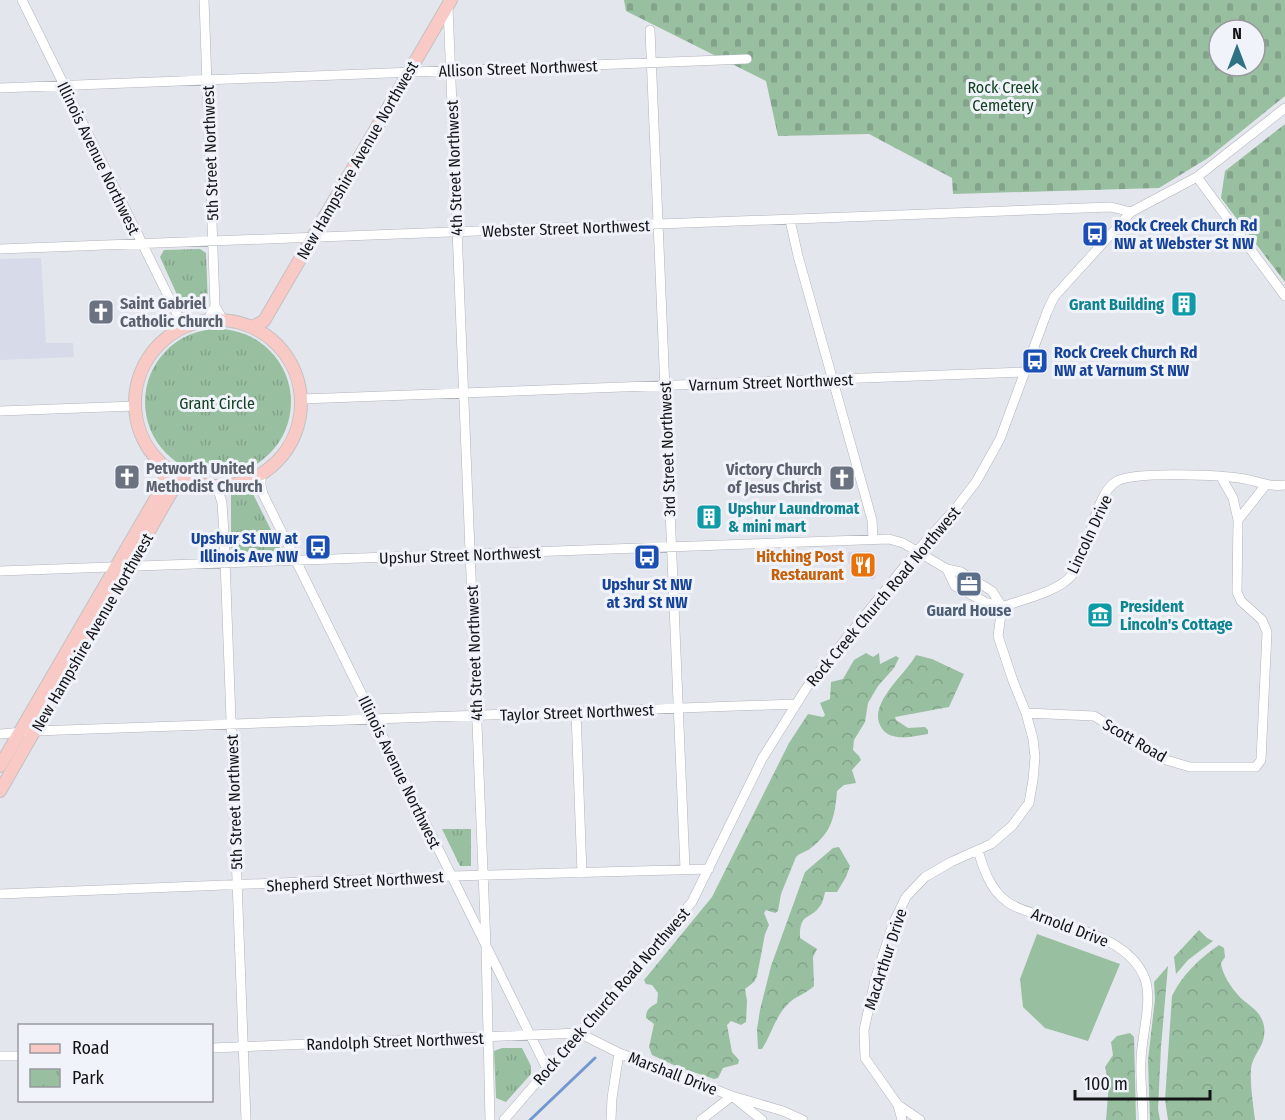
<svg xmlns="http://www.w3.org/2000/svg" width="1285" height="1120" font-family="'Fira Sans Condensed',sans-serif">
<defs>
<pattern id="forest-crowns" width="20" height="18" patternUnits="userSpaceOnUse" patternTransform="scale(1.5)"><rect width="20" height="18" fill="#99bfa1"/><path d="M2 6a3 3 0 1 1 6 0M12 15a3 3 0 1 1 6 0" fill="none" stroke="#83a38a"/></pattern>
<pattern id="cemetery-stones" width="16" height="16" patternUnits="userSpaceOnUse" patternTransform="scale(1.5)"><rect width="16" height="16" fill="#99bfa1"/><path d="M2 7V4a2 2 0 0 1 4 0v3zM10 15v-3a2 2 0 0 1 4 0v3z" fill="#83a38a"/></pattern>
<pattern id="park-tufts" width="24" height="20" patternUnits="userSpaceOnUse" patternTransform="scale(1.5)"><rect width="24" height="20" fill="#99bfa1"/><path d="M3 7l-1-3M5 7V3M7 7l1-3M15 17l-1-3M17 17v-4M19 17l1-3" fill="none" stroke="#83a38a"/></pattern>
</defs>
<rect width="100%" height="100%" fill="#e4e6ed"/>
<path fill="#d7dae9" d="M41,258L46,343H73L74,357L0,360V259Z
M870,551L876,576L873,580L848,563V552Z"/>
<path fill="#99bfa1" d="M1037,934L1120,964L1088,1041L1045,1028L1023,1007L1020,979Z"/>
<path fill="url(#forest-crowns)" d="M866,653L873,657L879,653L880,664L896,656L899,658L894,668L878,686L868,703L865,722L854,740L853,750L859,756L861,760L852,770L856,783L844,785L837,791C835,815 832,832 812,847C807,852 801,852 796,857L781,894L778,911L775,913L766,910L764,913L769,925L765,934L757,976L754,982L745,989L747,1001L746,1022L741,1025L731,1021L727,1025L732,1052L739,1060L738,1064L723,1068L718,1078L714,1079L678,1067L652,1055L649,1047L654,1024L646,1018C646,1009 650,1007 657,1003L658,993L652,985L646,984L644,980L712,897L789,743L808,714L823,717L825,715L820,703L830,699L831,682L843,679L854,660Z
M916,655L932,659L964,674L949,707L895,717L896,720L908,728L925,727L928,730V734C914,736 890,743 881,727C867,704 906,674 916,655Z
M839,847L850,866L846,877L837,892H825C824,896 823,903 820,906C811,920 799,912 800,938L817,949L813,957L814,986C806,994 793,997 786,1006C775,1018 771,1035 762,1049H758L757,1029L760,1010L771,966L805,872L833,848Z
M1199,930L1207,938L1213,941L1188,960L1176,974L1174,957Z
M1219,945L1224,948L1225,957L1221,963C1222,974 1231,987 1238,995C1248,1006 1261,1010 1264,1026C1267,1046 1253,1052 1251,1069C1250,1086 1253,1103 1255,1120H1168L1165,1100L1172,996C1182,975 1200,958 1219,945Z
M1168,966L1161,1047L1158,1109L1160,1120H1150L1148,1060L1155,999L1154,982Z
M1130,1033L1134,1037L1136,1120H1106L1109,1084L1105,1067L1113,1055L1111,1042L1117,1036Z"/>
<path fill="url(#cemetery-stones)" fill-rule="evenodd" d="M624,0H1285V96L1208,158L1159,188L953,194L952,178L869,134L778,136L766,81L626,11ZM1219,30H1255V66H1219Z
M1285,124V282L1221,198L1225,171Z"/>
<path fill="url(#park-tufts)" d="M200,249L206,253L208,304C203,313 192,313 183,308L160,257L164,250Z
M145 402a73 73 0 1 1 146 0a73 73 0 1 1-146 0Z
M250,488L280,548L277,551L236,552L231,548V493Z
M442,829H471V866H460Z
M502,1048H522L531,1066V1074L506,1102L496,1098L494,1051Z"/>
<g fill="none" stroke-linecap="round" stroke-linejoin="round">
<path stroke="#7398d0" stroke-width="3" d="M530,1120L595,1058"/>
<defs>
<path id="minor" d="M22,0L178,316L193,324
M204,0L215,306L223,320
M448,7L486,946L490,1120
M650,30L685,869
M0,88L747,59
M1197,177L1285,296
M790,220L798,256L872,520L873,539
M0,249L1111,207L1131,212
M207,321L215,306
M173,333L178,316
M302,399L1025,372
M0,411L135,406
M261,474V485L263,494L547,1069
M217,486L222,503L224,533L246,1120
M1238,520L1265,486
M947,569L955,586L985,602L1002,607
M0,571L889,539L903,543L947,569L961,572L992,591L1002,607
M1002,607C1021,600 1060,591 1072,575C1091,552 1093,495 1117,481C1135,471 1223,475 1245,479C1260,482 1268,487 1285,485
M576,712L582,873
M1026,713L1094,716L1166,760L1190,767H1256L1261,760L1267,632L1262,620L1241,601L1237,592L1238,520L1233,498L1221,477
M0,734L35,731L795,704
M978,850C983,868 990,889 1006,901C1013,907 1026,911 1035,914C1072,928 1130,938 1145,979C1153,1002 1141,1037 1141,1061C1140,1080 1143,1100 1143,1120
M0,894L452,876L709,869
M212,1048L579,1033L619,1053L732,1096L762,1120
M0,1056H20
M898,1105L920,1120
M504,1120L692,902L762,759L807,687L917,551L956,508L976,482L1000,439L1047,312L1054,297L1131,212L1197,177L1285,108
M611,1120L612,1098L619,1053
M701,1120L732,1096L783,1111L803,1120
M902,1120L898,1105L865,1058L864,1030L875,980L893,924L906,897L925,877L951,862L991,844L1012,826L1029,803L1033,780L1035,757L1033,739L1026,713L1013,681L998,636L1002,607"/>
<path id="major" d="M135 403a83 83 0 1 1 166 0a83 83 0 1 1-166 0Z
M252,327L264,321L451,0
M0,766L163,486L167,468
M0,791L172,491L190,480"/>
</defs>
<use href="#minor" stroke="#b1b3ba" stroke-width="10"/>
<use href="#major" stroke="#c2c2c2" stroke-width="14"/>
<use href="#minor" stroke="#fff" stroke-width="9"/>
<use href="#major" stroke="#f9cac5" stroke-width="12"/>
</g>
<defs>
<symbol id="bus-square" viewBox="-11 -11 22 22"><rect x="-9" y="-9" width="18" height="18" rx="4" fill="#1a4fb4" stroke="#f1f3fb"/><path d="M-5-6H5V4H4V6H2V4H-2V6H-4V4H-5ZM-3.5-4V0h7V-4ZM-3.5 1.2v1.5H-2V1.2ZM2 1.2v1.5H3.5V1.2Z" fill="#fff"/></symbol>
<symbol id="building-square" viewBox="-11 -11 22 22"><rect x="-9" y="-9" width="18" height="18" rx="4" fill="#0f9aa8" stroke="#f1f3fb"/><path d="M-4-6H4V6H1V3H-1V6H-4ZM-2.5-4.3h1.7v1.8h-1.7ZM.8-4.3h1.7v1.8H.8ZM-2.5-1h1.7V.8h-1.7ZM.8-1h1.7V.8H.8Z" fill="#fff"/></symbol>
<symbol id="church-square" viewBox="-11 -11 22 22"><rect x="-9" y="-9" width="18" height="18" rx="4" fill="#6b7280" stroke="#f1f3fb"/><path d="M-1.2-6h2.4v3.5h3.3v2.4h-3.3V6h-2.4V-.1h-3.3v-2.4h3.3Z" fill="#fff"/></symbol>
<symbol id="restaurant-square" viewBox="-11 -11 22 22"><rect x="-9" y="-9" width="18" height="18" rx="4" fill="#e8710a" stroke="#f1f3fb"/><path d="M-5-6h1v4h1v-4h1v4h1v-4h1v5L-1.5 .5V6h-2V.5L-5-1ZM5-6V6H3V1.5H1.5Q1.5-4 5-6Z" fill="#fff"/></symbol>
<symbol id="office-square" viewBox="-11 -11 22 22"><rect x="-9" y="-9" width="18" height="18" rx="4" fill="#5c6f8a" stroke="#f1f3fb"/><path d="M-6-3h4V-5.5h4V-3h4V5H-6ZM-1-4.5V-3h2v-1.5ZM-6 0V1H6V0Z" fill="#fff"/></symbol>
<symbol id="museum-square" viewBox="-11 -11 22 22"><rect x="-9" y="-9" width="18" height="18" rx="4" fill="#0f9aa8" stroke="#f1f3fb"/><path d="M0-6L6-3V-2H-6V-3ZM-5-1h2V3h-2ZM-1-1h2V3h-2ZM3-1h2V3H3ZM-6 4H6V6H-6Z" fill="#fff"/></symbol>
</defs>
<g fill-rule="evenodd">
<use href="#bus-square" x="1080" y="219" width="30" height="30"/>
<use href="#building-square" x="1169" y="289" width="30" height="30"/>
<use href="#church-square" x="86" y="297" width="30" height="30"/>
<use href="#bus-square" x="1020" y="346" width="30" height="30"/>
<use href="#church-square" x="112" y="462" width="30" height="30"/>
<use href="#church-square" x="827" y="463" width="30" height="30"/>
<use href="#building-square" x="694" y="502" width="30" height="30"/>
<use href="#bus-square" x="303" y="532" width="30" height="30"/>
<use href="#bus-square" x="632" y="542" width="30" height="30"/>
<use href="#restaurant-square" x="848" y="550" width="30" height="30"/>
<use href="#office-square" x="954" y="569" width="30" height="30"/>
<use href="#museum-square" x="1085" y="600" width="30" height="30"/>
</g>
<g text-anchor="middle" stroke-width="6" stroke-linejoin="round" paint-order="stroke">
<g font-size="16" fill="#131416" stroke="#f1f3fb">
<text transform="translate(518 68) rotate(-2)" y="6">Allison Street Northwest</text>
<text transform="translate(210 153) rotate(-92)" y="6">5th Street Northwest</text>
<text transform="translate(99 158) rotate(64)" y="6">Illinois Avenue Northwest</text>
<text transform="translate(357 160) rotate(-60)" y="6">New Hampshire Avenue Northwest</text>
<text transform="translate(454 168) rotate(-92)" y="6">4th Street Northwest</text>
<text transform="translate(566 228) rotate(-2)" y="6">Webster Street Northwest</text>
<text transform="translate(771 382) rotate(-2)" y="6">Varnum Street Northwest</text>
<text transform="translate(667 449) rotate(-92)" y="6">3rd Street Northwest</text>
<text transform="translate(1089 534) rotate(-65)" y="6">Lincoln Drive</text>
<text transform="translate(460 555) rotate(-2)" y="6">Upshur Street Northwest</text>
<text transform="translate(883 596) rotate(-50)" y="6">Rock Creek Church Road Northwest</text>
<text transform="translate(92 632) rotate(-60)" y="6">New Hampshire Avenue Northwest</text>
<text transform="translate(474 653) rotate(-92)" y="6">4th Street Northwest</text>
<text transform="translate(577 712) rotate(-2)" y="6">Taylor Street Northwest</text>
<text transform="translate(1135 740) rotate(30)" y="6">Scott Road</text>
<text transform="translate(400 772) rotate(64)" y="6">Illinois Avenue Northwest</text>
<text transform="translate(234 802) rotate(-92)" y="6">5th Street Northwest</text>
<text transform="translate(355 881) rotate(-3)" y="6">Shepherd Street Northwest</text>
<text transform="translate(1070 927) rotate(21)" y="6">Arnold Drive</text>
<text transform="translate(885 959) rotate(-72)" y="6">MacArthur Drive</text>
<text transform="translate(611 996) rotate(-49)" y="6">Rock Creek Church Road Northwest</text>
<text transform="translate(395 1041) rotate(-2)" y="6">Randolph Street Northwest</text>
<text transform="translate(673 1073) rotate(21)" y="6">Marshall Drive</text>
</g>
<g font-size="16" fill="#134122" stroke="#f1f3fb">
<text x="1003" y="93">Rock Creek<tspan x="1003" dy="18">Cemetery</tspan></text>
<text x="217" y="409">Grant Circle</text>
</g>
<g font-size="16" font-weight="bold" fill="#164399" stroke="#f1f3fb" text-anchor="start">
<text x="1114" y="231">Rock Creek Church Rd<tspan x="1114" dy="18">NW at Webster St NW</tspan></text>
<text x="1054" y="358">Rock Creek Church Rd<tspan x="1054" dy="18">NW at Varnum St NW</tspan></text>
<text x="298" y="544" text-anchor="end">Upshur St NW at<tspan x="298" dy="18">Illinois Ave NW</tspan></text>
<text x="647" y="590" text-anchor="middle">Upshur St NW<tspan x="647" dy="18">at 3rd St NW</tspan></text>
</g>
<g font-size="16" font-weight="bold" fill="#5b616d" stroke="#f1f3fb" text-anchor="start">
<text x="120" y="309">Saint Gabriel<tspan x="120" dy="18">Catholic Church</tspan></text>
<text x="146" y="474">Petworth United<tspan x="146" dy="18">Methodist Church</tspan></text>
<text x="822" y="475" text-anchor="end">Victory Church<tspan x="822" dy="18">of Jesus Christ</tspan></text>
</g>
<g font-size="16" font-weight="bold" fill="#0d838f" stroke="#f1f3fb" text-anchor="start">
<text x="1164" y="310" text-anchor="end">Grant Building</text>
<text x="728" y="514">Upshur Laundromat<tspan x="728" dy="18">&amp; mini mart</tspan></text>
<text x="1120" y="612">President<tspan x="1120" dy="18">Lincoln's Cottage</tspan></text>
</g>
<g font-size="16" font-weight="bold" fill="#c56008" stroke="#f1f3fb" text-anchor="end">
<text x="844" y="562">Hitching Post<tspan x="844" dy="18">Restaurant</tspan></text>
</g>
<g font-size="16" font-weight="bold" fill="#4e5e75" stroke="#f1f3fb">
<text x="969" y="616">Guard House</text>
</g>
</g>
<rect x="18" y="1024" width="195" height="78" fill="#f1f3fb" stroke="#989a9f" stroke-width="1.5"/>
<rect x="30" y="1044" width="30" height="9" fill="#f9cac5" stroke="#989a9f" stroke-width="1.5"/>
<text x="72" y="1054" font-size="18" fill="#131416">Road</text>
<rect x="30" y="1069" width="30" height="18" fill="url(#park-tufts)" stroke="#989a9f" stroke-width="1.5"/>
<text x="72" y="1084" font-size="18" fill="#131416">Park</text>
<g transform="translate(1237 48)"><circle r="28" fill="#f1f3fb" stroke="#989a9f" stroke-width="1.5"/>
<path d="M0-4.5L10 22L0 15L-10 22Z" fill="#2e7182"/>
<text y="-9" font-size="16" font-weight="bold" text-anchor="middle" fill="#131416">N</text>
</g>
<path d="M1075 1090v9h135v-9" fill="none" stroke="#131416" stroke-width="3"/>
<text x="1084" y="1090" font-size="18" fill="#131416" stroke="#f1f3fb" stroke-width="4.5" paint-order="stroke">100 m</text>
</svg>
